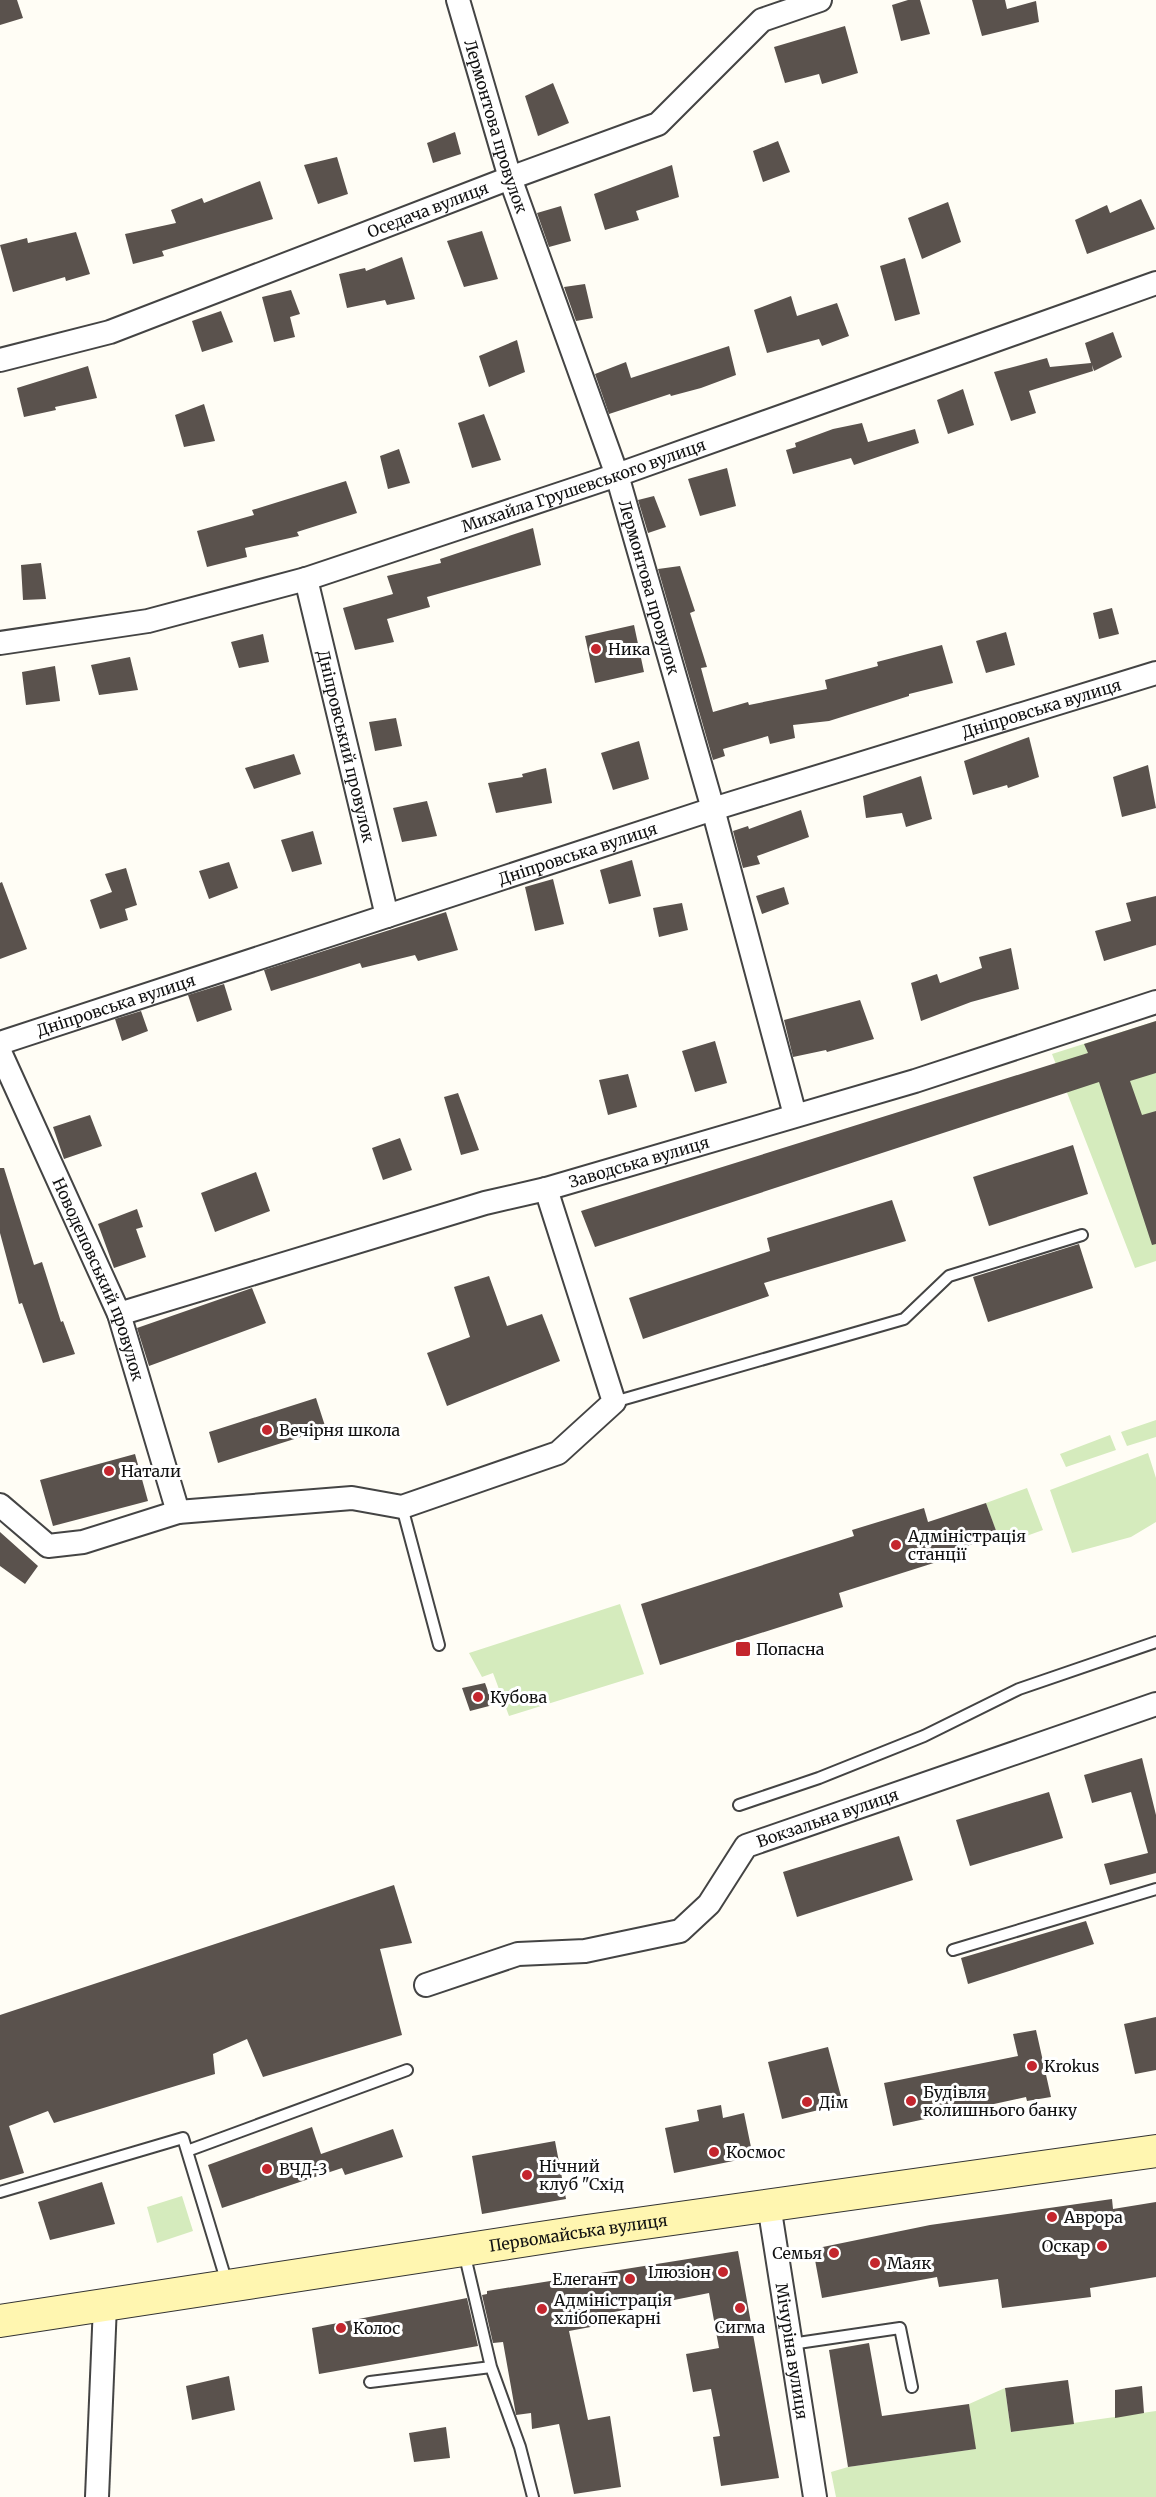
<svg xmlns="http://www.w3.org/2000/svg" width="1156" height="2497" font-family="Merriweather,serif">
<rect width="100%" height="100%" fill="#fffdf5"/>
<path fill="#d5ebbd" d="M1156,1021V1261L1135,1268L1052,1054Z
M1156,1420V1437L1127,1446L1121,1432Z
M1110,1435L1116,1450L1066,1467L1060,1454Z
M1148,1453L1156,1478V1522L1131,1537L1072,1553L1050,1490Z
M1027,1488L1043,1530L1001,1545L986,1503Z
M620,1604L644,1674L509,1716L493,1673L482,1677L469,1653Z
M182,2196L193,2231L157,2243L147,2207Z
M1005,2388L1011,2432L1156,2411V2497H836L831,2472L848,2467L975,2449L969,2404Z"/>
<path fill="#5a524d" d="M0,0H17L23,18L0,25Z
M908,0H920L930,34L901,41L892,5Z
M972,0H1005L1007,9L1036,1L1039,22L982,36Z
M845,26L858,73L822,84L819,74L785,83L774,47Z
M553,83L569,123L538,136L525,96Z
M455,132L461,154L433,163L427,143Z
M778,141L790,172L763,182L753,151Z
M337,157L348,194L318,204L304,165Z
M672,165L679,197L636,211L639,220L605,230L594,194Z
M260,181L273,219L162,251L164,256L133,264L125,234L176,223L171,210L202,198L204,203Z
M1141,199L1155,229L1087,254L1075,220L1107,205L1110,213Z
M948,202L961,242L922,259L908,218Z
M561,206L571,241L549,247L537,213Z
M482,231L498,279L464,287L447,241Z
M76,232L90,274L66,281L65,277L13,292L0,245L27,238L28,243Z
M402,257L415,299L387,305L385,300L347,308L339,274L365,268L366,271Z
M905,258L920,314L895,321L880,266Z
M585,284L593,318L576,321L564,287Z
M291,290L300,314L290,317L295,337L274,342L262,297Z
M791,296L797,316L837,303L849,336L822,346L819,339L767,353L754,310Z
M221,311L233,342L202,352L192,321Z
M1113,332L1122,357L1094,371L1092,365L1093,371L1029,391L1036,413L1011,421L994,372L1047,358L1050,367L1091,363L1085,343Z
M517,340L525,372L489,387L479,356Z
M729,346L736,375L701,388L671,396L670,394L609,414L595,374L626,362L631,378Z
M88,366L97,398L55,407L56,410L24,417L17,388Z
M963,389L974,425L948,434L937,400Z
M204,404L215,441L184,447L175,415Z
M484,414L501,460L472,468L458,423Z
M862,423L868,442L915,429L919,443L854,465L851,458L793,474L786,450L796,447L795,443L833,429Z
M399,449L410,483L388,489L380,456Z
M727,468L736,506L700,516L688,479Z
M346,481L357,513L297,532L299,536L245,548L247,557L207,567L197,531L254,515L252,510Z
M654,496L666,527L648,533L638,500Z
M533,528L541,565L427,597L430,607L387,619L394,642L355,650L343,608L393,594L387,576L441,563L440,559Z
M41,563L46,599L23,600L21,565Z
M680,566L695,611L690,613L707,667L701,668L713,712L748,702L749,705L827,689L825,680L878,666L877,662L942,645L953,683L909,694V696L829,721L793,725L795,738L770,744L768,736L723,749L725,756L713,760L658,569Z
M1112,608L1119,634L1099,639L1093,613Z
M634,625L644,672L595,683L585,636Z
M1006,632L1015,665L986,673L976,641Z
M263,634L269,662L239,668L231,642Z
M130,657L138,690L99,695L91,665Z
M55,666L60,701L26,705L22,672Z
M396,718L402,746L375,751L369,722Z
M1029,737L1039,777L1008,788L1007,785L973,795L964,761Z
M639,741L649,779L613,790L601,753Z
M294,754L301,774L254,789L245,768Z
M1148,765L1156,808L1122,817L1113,777Z
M546,768L552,803L496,813L488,783L523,777L522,774Z
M921,776L932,819L906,827L902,813L866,818L863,796Z
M427,801L437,836L402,842L393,808Z
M801,810L809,837L757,856L760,864L743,868L733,831L748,826L749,829Z
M313,831L322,864L292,872L281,840Z
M632,860L641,896L609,904L600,870Z
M229,862L238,888L209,899L199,871Z
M126,868L137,905L125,909L128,920L100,929L90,900L112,892L105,874Z
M553,879L564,924L535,931L525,887Z
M2,882L27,949L0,959V883Z
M784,887L789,904L762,914L756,896Z
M1156,896V945L1104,961L1095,931L1131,921L1126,903Z
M682,903L688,930L659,937L653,908Z
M446,912L458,950L418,961L415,955L362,968L360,963L271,991L264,970Z
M1011,948L1019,989L971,1002L921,1021L911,983L937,974L940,983L982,968L979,957Z
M224,984L232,1010L197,1022L188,995Z
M860,1000L874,1039L827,1052L826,1050L793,1057L784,1020Z
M141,1011L148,1031L122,1041L115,1019Z
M1156,1021V1073L1130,1081L1142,1115L1156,1111V1244L1152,1245L1099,1082L595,1247L581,1211L1088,1053L1084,1044Z
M715,1041L727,1083L695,1092L682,1051Z
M628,1074L637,1107L608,1115L599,1080Z
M458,1093L479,1150L461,1155L444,1097Z
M90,1115L102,1146L64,1159L53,1127Z
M400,1138L412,1170L383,1180L372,1148Z
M1073,1145L1088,1194L989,1226L973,1177Z
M0,1168H4L34,1265L42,1262L61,1322L63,1321L75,1354L43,1363L22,1303L19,1304L0,1233Z
M256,1172L270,1211L215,1232L201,1193Z
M892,1200L906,1241L764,1283L769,1296L643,1339L629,1298L770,1251L767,1238Z
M137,1209L143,1227L136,1229L146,1257L114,1268L98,1224Z
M1079,1244L1093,1288L988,1322L973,1277Z
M489,1276L507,1326L542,1314L560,1361L447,1406L427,1353L470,1337L454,1287Z
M252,1288L266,1323L149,1366L137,1328Z
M316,1398L326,1429L218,1463L209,1432Z
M135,1454L148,1501L53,1526L40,1480Z
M986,1503L998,1536L938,1555L940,1561L839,1593L843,1607L660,1665L641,1604L854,1536L852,1530L924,1508L928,1522Z
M0,1532L38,1566L25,1584L0,1566Z
M485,1683L493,1705L470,1711L462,1688Z
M1142,1758L1156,1815V1873L1110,1885L1104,1864L1148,1853L1131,1792L1092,1803L1084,1775Z
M1049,1792L1063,1838L970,1866L956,1820Z
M899,1836L913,1880L797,1917L783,1872Z
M394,1885L412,1943L380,1949L402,2035L263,2077L247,2039L213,2054L215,2074L54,2123L48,2111L9,2126L24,2173L0,2180V2015Z
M1086,1921L1094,1944L968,1984L961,1958Z
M1156,2017V2070L1135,2074L1124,2024Z
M1036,2030L1051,2097L1027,2101L1026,2097L893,2126L884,2083L1018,2056L1013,2034Z
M828,2047L843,2104L782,2119L768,2062Z
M721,2105L723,2118L744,2113L753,2157L674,2173L665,2128L699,2121L697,2110Z
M312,2127L321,2154L393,2129L403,2157L345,2175L342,2168L222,2208L208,2165Z
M555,2141L566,2199L482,2214L472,2156Z
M102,2182L115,2224L50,2240L38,2202Z
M1112,2199L1113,2209L1156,2202V2277L1090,2288L1091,2297L1002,2308L998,2279L939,2287L937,2277L822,2298L813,2249L930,2225Z
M738,2251L779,2478L721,2486L713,2437L720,2436L711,2389L693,2392L686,2354L719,2348L709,2293L594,2316L596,2326L569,2331L588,2420L610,2416L621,2487L574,2494L559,2424L532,2429L531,2413L516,2415L503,2342L493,2343L482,2295L487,2294V2291Z
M467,2298L478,2346L319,2374L312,2328Z
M869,2343L882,2416L969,2404L976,2449L848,2467L829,2350Z
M229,2376L235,2410L192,2420L186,2386Z
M1068,2380L1074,2424L1011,2432L1005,2388Z
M1142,2386L1144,2413L1115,2418V2390Z
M446,2427L450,2458L414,2462L409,2433Z"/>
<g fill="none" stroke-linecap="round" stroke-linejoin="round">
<defs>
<path id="lane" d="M614,1402L904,1319L949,1276L1082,1235
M402,1507L439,1645
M739,1805L819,1778L924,1736L1019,1689L1156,1642
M953,1950L1156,1889
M187,2151L407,2070
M0,2192L183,2138L227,2283
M464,2252L491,2367L520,2447L533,2497
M791,2344L900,2328L912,2387
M370,2382L491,2367"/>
<g id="street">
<path id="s1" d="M458,0L510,178L617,475L713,809L795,1115"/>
<path id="s2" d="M0,360L110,332L510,178L658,124L762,20L820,0"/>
<path id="s3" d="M306,579L387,916"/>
<path id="s4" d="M0,643L148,621L306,579L617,475L1156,283"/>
<path id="s5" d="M0,1043L713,809L1156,673"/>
<path id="s6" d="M0,1052L119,1314L178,1512"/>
<path id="s7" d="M119,1314L485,1203L546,1189L915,1081L1156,1002"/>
<path d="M0,1505L48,1546L83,1542L178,1512L352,1498L402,1507L558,1453L614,1402L546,1189"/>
<path id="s8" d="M426,1985L518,1954L585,1951L680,1931L709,1904L746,1846L1156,1704"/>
<path id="s9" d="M769,2205L815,2497"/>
<path d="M97,2497L105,2305"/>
</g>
<g id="secondary">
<path id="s10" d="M0,2321L580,2232L1156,2151"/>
</g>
</defs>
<use href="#lane" stroke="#444" stroke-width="14"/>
<use href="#street" stroke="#444" stroke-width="26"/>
<use href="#secondary" stroke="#333" stroke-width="34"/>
<use href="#lane" stroke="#fff" stroke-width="10"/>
<use href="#street" stroke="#fff" stroke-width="22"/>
<use href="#secondary" stroke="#fff6b0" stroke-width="32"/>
</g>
<g fill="#c4262e" stroke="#fff" stroke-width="2">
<circle cx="596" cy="649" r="6"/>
<circle cx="267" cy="1430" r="6"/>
<circle cx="109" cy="1471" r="6"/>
<circle cx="896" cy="1545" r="6"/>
<rect x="735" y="1641" width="16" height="16" rx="3"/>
<circle cx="478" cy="1697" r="6"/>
<circle cx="1032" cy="2066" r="6"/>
<circle cx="911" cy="2101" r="6"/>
<circle cx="807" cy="2102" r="6"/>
<circle cx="714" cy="2152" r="6"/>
<circle cx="267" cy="2169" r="6"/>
<circle cx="527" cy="2175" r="6"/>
<circle cx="1052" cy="2217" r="6"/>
<circle cx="1102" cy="2246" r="6"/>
<circle cx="834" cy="2253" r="6"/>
<circle cx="875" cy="2263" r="6"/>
<circle cx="723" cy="2272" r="6"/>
<circle cx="630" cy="2279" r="6"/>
<circle cx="740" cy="2308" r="6"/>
<circle cx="542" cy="2309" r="6"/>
<circle cx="341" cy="2328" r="6"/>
</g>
<g text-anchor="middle" stroke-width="6" stroke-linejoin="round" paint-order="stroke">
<g font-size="16" fill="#111" stroke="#fff">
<text dy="6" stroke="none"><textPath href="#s1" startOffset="132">Лермонтова провулок</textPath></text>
<text dy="6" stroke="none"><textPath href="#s2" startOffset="454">Оседача вулиця</textPath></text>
<text dy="6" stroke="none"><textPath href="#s4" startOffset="606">Михайла Грушевського вулиця</textPath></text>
<text dy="6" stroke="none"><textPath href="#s1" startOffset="618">Лермонтова провулок</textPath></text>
<text dy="6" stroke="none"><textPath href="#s5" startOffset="1094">Дніпровська вулиця</textPath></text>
<text dy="6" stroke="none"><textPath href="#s3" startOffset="172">Дніпровський провулок</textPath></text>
<text dy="6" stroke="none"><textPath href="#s5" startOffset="608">Дніпровська вулиця</textPath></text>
<text dy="6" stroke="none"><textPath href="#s5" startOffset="122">Дніпровська вулиця</textPath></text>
<text dy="6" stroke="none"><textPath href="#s7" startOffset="542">Заводська вулиця</textPath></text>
<text dy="6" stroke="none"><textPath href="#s6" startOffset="248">Новодеповський провулок</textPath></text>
<text dy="6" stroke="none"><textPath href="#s8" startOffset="456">Вокзальна вулиця</textPath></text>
<text dy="6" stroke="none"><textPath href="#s10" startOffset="585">Первомайська вулиця</textPath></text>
<text dy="6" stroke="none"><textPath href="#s9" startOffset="148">Мічуріна вулиця</textPath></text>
</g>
<g font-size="16" fill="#111" stroke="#fff" text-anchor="start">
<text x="608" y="655">Ника</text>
<text x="279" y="1436">Вечірня школа</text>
<text x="121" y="1477">Натали</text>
<text x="908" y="1542">Адміністрація<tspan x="908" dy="18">станції</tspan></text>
<text x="756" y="1655">Попасна</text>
<text x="490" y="1703">Кубова</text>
<text x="1044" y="2072">Krokus</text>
<text x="923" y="2098">Будівля<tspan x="923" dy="18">колишнього банку</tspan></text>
<text x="819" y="2108">Дім</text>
<text x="726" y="2158">Космос</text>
<text x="539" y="2172">Нічний<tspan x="539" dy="18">клуб "Схід</tspan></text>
<text x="279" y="2175">ВЧД-3</text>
<text x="1064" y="2223">Аврора</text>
<text x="1090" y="2252" text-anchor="end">Оскар</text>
<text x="822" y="2259" text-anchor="end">Семья</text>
<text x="887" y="2269">Маяк</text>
<text x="711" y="2278" text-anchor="end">Ілюзіон</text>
<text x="618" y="2285" text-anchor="end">Елегант</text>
<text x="554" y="2306">Адміністрація<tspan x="554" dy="18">хлібопекарні</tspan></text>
<text x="740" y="2333" text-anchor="middle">Сигма</text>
<text x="353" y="2334">Колос</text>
</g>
</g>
</svg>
